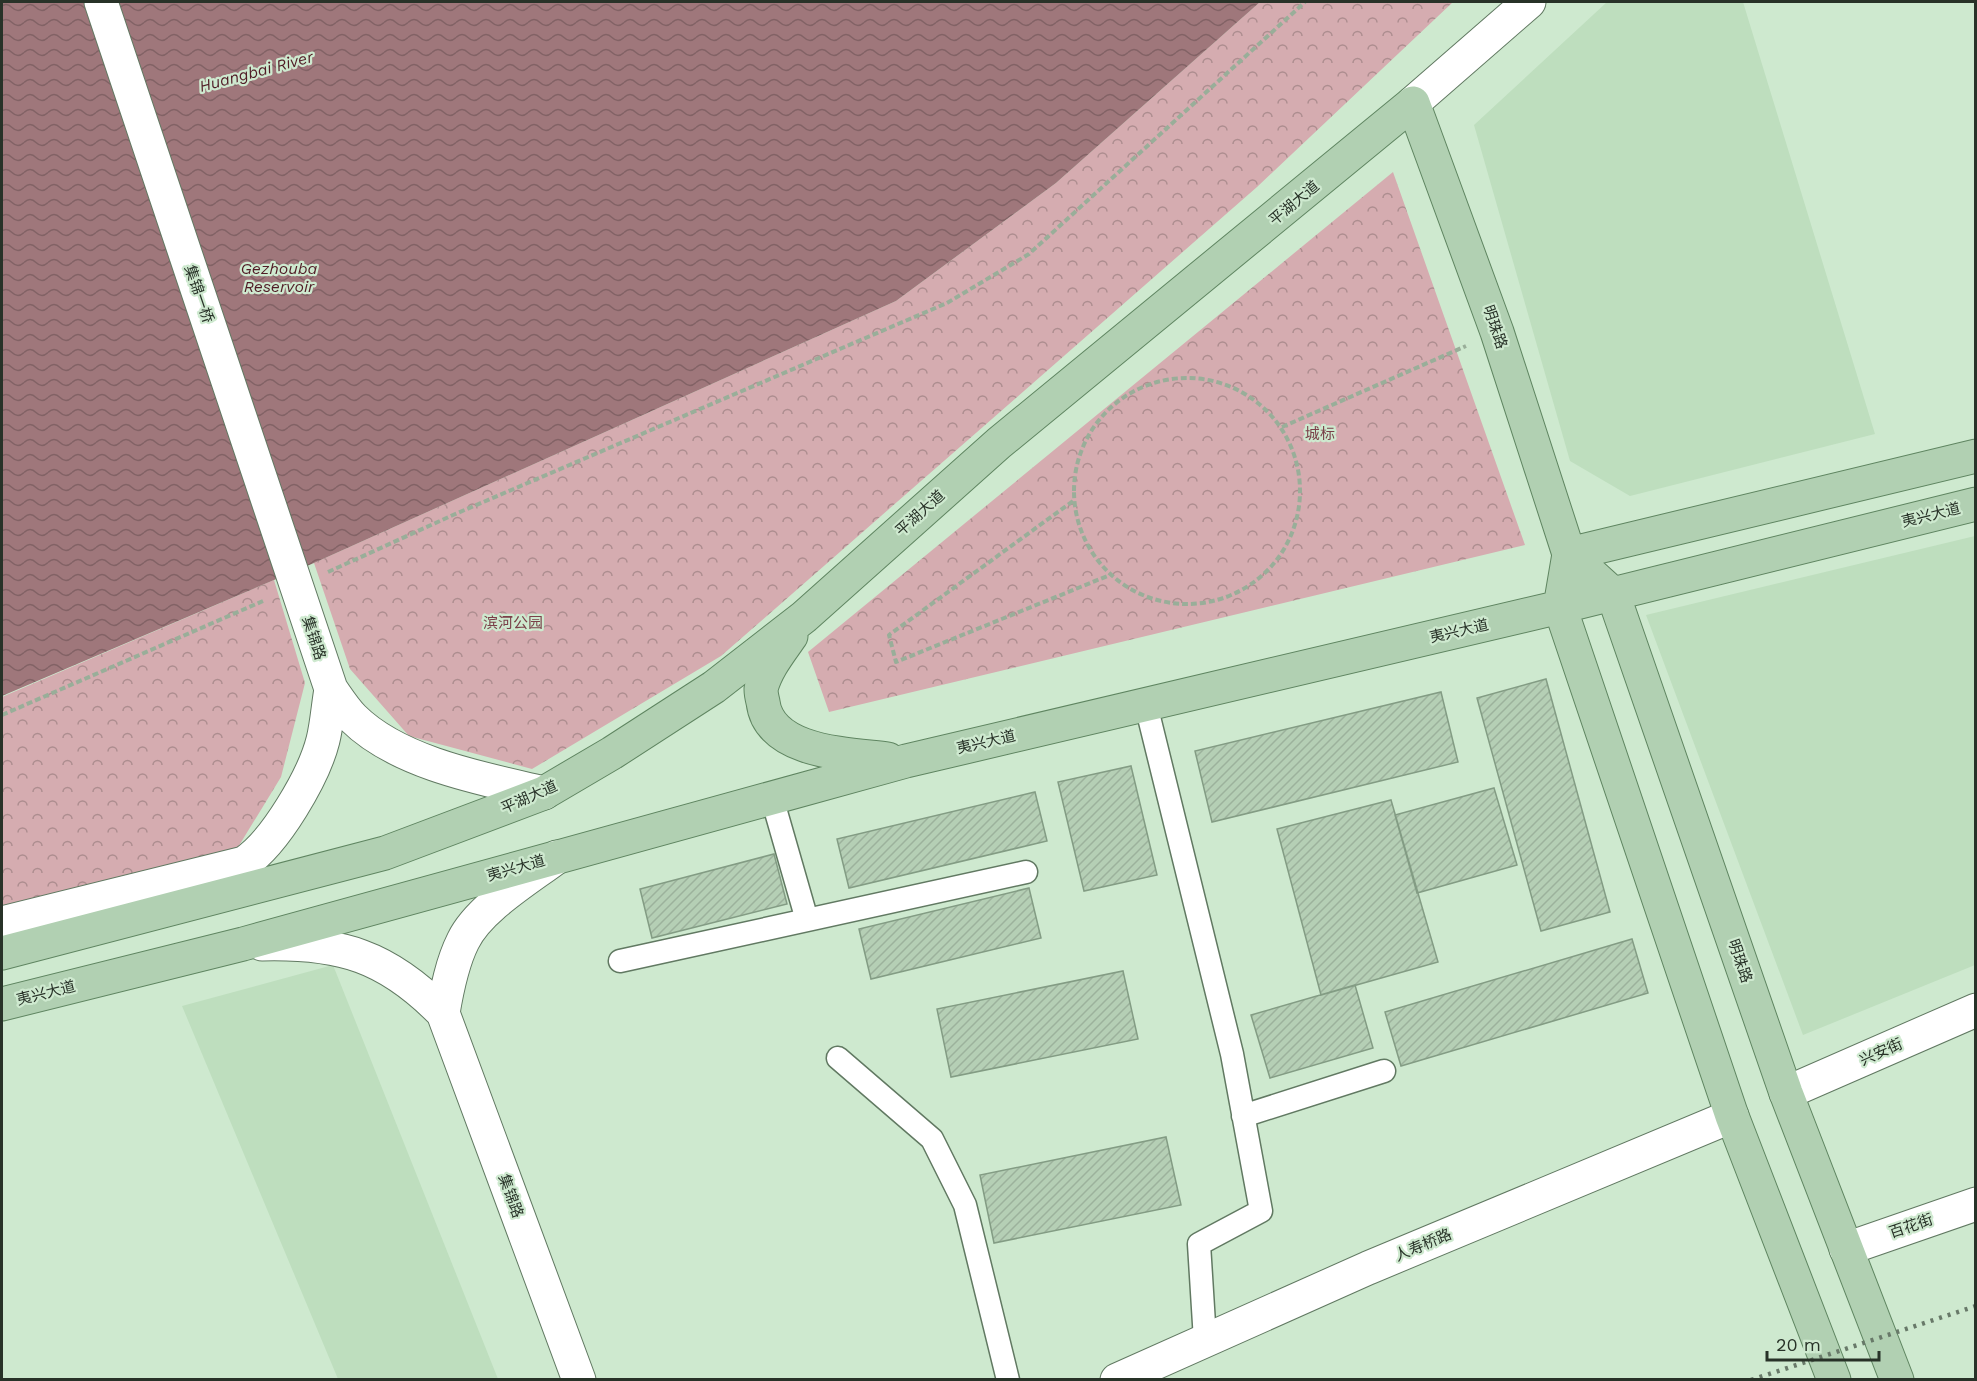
<svg xmlns="http://www.w3.org/2000/svg" width="1977" height="1381" font-family="'Work Sans','Noto Sans SC',sans-serif">
<defs>
<pattern id="park-crowns" width="20" height="18" patternUnits="userSpaceOnUse" patternTransform="scale(1.5)"><rect width="20" height="18" fill="#d5acb0"/><path d="M2 6a3 3 0 1 1 6 0M12 15a3 3 0 1 1 6 0" fill="none" stroke="#ad8d8f"/></pattern>
<pattern id="water-waves" width="16" height="10" patternUnits="userSpaceOnUse" patternTransform="scale(1.5)"><rect width="16" height="10" fill="#9f777b"/><path d="M0 5q4-4 8 0t8 0" fill="none" stroke="#826265"/></pattern>
<pattern id="building-hatch" width="6" height="6" patternUnits="userSpaceOnUse" patternTransform="scale(1.5)"><rect width="6" height="6" fill="#b5cfb5"/><path d="M-1 1l2-2M0 6l6-6M5 7l2-2" fill="none" stroke="#9cb29c"/></pattern>
</defs>
<rect width="100%" height="100%" fill="#cee9cf"/>
<path fill="#bedebe" d="M1607,2H1743L1875,434L1630,496L1570,461L1474,125Z
M1975,536V965L1803,1035L1646,615Z
M333,965L498,1379H338L182,1006Z"/>
<path fill="url(#park-crowns)" d="M1260,2H1453L1257,187L721,656L532,769L409,736L350,669L314,563L896,301L1056,183Z
M1393,172L1525,545L829,712L808,652Z
M274,580L305,683L281,777L229,862L2,917V697Z"/>
<path fill="url(#water-waves)" d="M2,2H1260L1056,183L896,301L314,563L2,696Z"/>
<path fill="url(#building-hatch)" stroke="#839c84" stroke-width="1.5" d="M1546,679L1610,912L1541,931L1477,698Z
M1441,692L1458,762L1212,822L1195,751Z
M1131,766L1157,875L1084,891L1058,782Z
M1494,788L1517,865L1417,893L1395,815Z
M1035,792L1047,841L849,888L837,839Z
M1391,800L1438,962L1321,995L1277,829Z
M774,854L787,904L652,938L640,889Z
M1029,888L1041,938L871,979L859,929Z
M1632,939L1648,993L1401,1066L1385,1012Z
M1123,971L1138,1039L951,1077L937,1009Z
M1355,985L1373,1048L1270,1078L1251,1015Z
M1166,1137L1181,1205L994,1243L980,1175Z"/>
<g fill="none" stroke-linecap="round" stroke-linejoin="round">
<defs>
<path id="service" d="M1146,705L1232,1054L1261,1211L1199,1244L1205,1340
M772,798L807,920
M620,961L1026,872
M838,1058L932,1139L965,1205L1008,1380
M1243,1116L1384,1071"/>
<path id="pedestrian" d="M1846,1249L1976,1204"/>
<path id="minor" d="M1786,1093L1976,1010"/>
<path id="tertiary" d="M101,2L331,689C338,699 345,710 353,718C398,763 483,779 544,793
M2,923L244,863C275,843 314,776 323,740C327,724 328,706 331,689
M262,944C341,942 387,956 443,1013L579,1380
M443,1013C447,989 452,963 463,941C479,908 528,879 557,857
M1117,1380L1368,1268L1732,1116"/>
<path id="secondary" d="M1413,103L1529,2"/>
<path id="primary" d="M1569,554L1613,594L1786,1093L1897,1380
M1569,554L1976,456
M791,636C780,652 766,669 761,689C761,693 762,698 763,702C769,753 848,754 888,759
M2,953L385,853L544,793L612,753L714,687L804,617L999,443L1413,103L1497,332L1569,554L1560,607L1732,1116L1834,1380
M2,1004L243,944L906,761L1560,607L1976,504"/>
</defs>
<use href="#service" stroke="#617962" stroke-width="25"/>
<use href="#pedestrian" stroke="#617962" stroke-width="35"/>
<use href="#minor" stroke="#617962" stroke-width="35"/>
<use href="#tertiary" stroke="#617962" stroke-width="35"/>
<use href="#secondary" stroke="#617962" stroke-width="35"/>
<use href="#primary" stroke="#5f8561" stroke-width="35"/>
<path stroke="#99ae99" stroke-width="4" stroke-dasharray="6 3" stroke-linecap="butt" d="M1074 491a113 113 0 1 1 226 0a113 113 0 1 1-226 0Z
M1282,427L1466,346
M1073,501L889,635L896,662L1110,575
M328,572L453,515L947,303L1029,254L1305,2
M2,715L263,601"/>
<use href="#service" stroke="#fff" stroke-width="22"/>
<use href="#pedestrian" stroke="#fff" stroke-width="33"/>
<use href="#minor" stroke="#fff" stroke-width="33"/>
<use href="#tertiary" stroke="#fff" stroke-width="33"/>
<use href="#secondary" stroke="#fff" stroke-width="33"/>
<use href="#primary" stroke="#b1d0b2" stroke-width="33"/>
<path stroke="#687969" stroke-width="4.5" stroke-dasharray="3 6" stroke-linecap="butt" d="M1751,1380L1976,1306"/>
</g>
<g text-anchor="middle" stroke-width="4.5" stroke-linejoin="round" paint-order="stroke">
<g font-size="15" fill="#283228" stroke="#cee9cf">
<text transform="translate(1294 203) rotate(-40)" y="5">平湖大道</text>
<text transform="translate(199 294) rotate(71)" y="5">集锦一桥</text>
<text transform="translate(1495 327) rotate(71)" y="5">明珠路</text>
<text transform="translate(920 513) rotate(-42)" y="5">平湖大道</text>
<text transform="translate(1931 515) rotate(-14)" y="5">夷兴大道</text>
<text transform="translate(1459 631) rotate(-13)" y="5">夷兴大道</text>
<text transform="translate(314 638) rotate(72)" y="5">集锦路</text>
<text transform="translate(986 742) rotate(-13)" y="5">夷兴大道</text>
<text transform="translate(529 797) rotate(-24)" y="5">平湖大道</text>
<text transform="translate(516 868) rotate(-16)" y="5">夷兴大道</text>
<text transform="translate(1740 961) rotate(71)" y="5">明珠路</text>
<text transform="translate(46 993) rotate(-14)" y="5">夷兴大道</text>
<text transform="translate(1881 1052) rotate(-24)" y="5">兴安街</text>
<text transform="translate(511 1196) rotate(70)" y="5">集锦路</text>
<text transform="translate(1911 1226) rotate(-19)" y="5">百花街</text>
<text transform="translate(1423 1245) rotate(-23)" y="5">人寿桥路</text>
</g>
<g font-size="15" fill="#7a4049" stroke="#cee9cf">
<text x="1320" y="439">城标</text>
<text x="513" y="628">滨河公园</text>
</g>
<g font-size="16" font-style="italic" fill="#501b25" stroke="#cee9cf">
<text transform="translate(256 71) rotate(-15)" y="6">Huangbai River</text>
<text x="279" y="274">Gezhouba<tspan x="279" dy="18">Reservoir</tspan></text>
</g>
</g>
<rect width="1977" height="1381" fill="none" stroke="#283228" stroke-width="6"/>
<path d="M1767 1351v9h112v-9" fill="none" stroke="#283228" stroke-width="3"/>
<text x="1776" y="1351" font-size="18" fill="#283228" stroke="#cee9cf" stroke-width="4.5" paint-order="stroke">20 m</text>
</svg>
